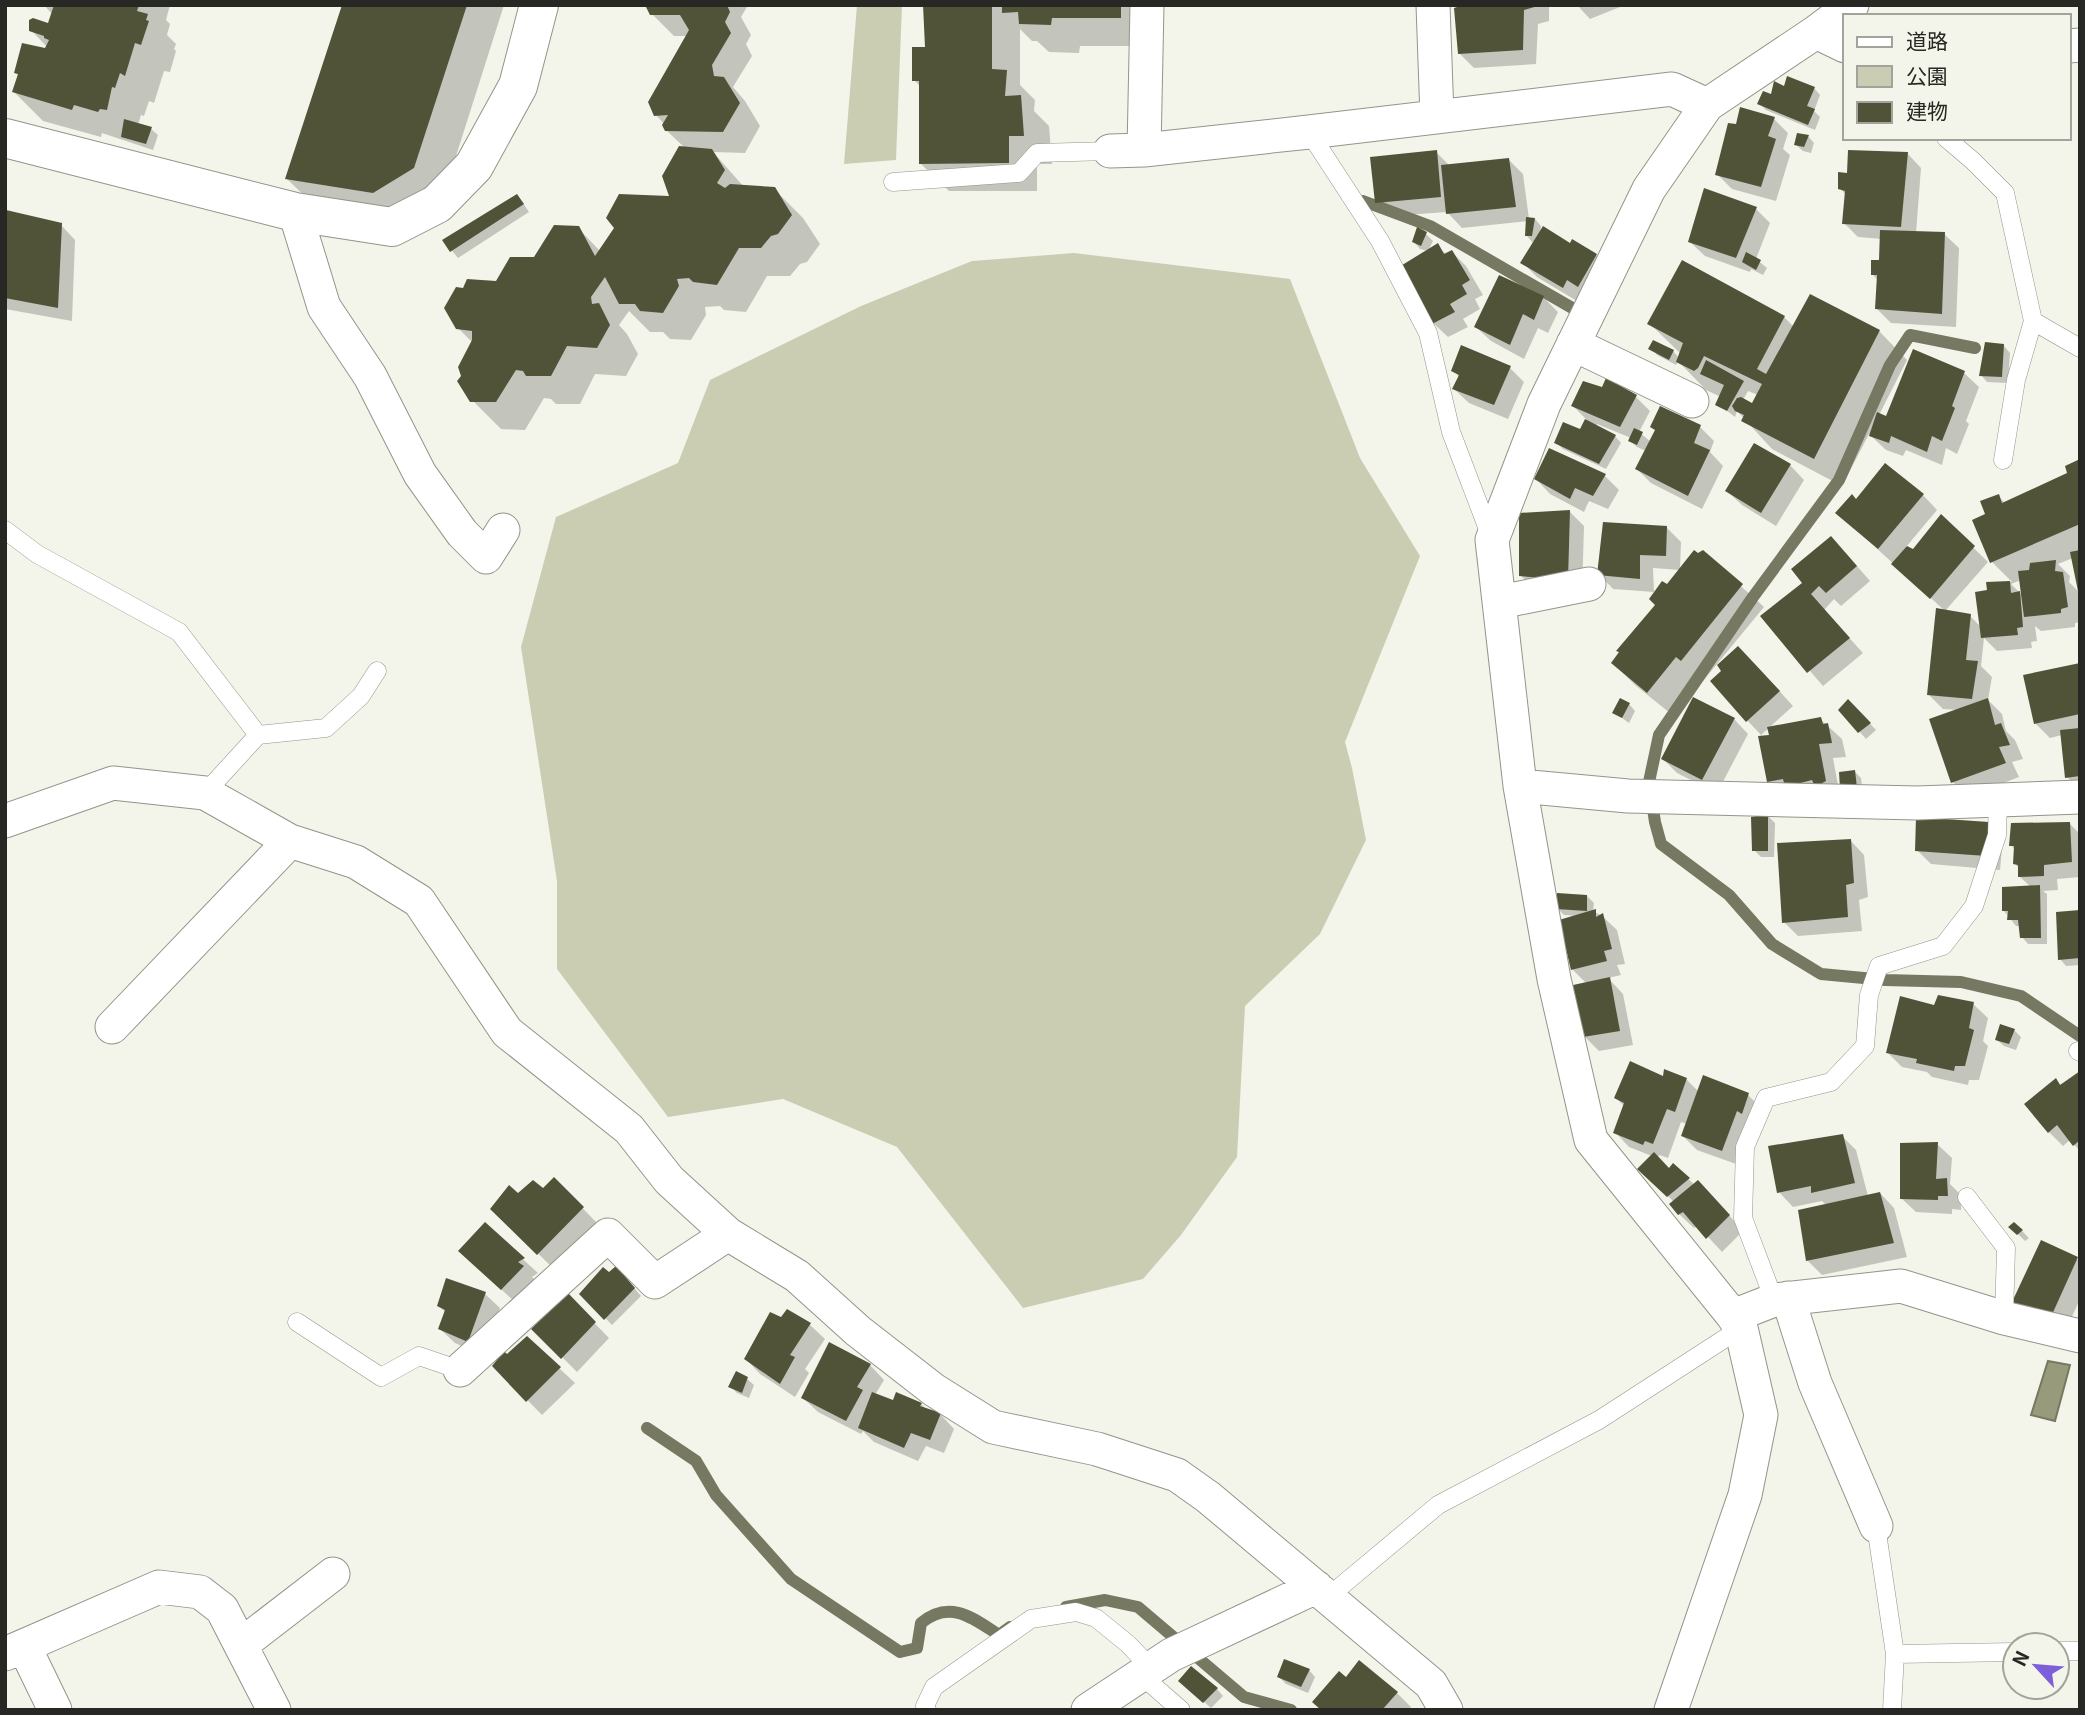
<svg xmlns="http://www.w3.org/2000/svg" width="2085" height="1715" font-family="Georgia,'Noto Sans JP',serif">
<rect width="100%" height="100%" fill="#f4f5ea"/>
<path fill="#cbcdb3" d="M857,5H902L896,160L844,164Z
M1074,253L1290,279L1360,458L1420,556L1345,742L1352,768L1366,840L1320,934L1245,1006L1237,1157L1181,1235L1143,1279L1023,1308L897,1147L783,1099L668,1117L557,969V881L521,647L556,517L678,463L710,380L861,306L972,261Z"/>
<path fill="#989a7c" stroke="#767861" stroke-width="2" d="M2048,1361L2070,1365L2055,1421L2031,1415Z"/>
<path fill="#0003" fill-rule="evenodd" d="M44,5H170L166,20L170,24L167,35L176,44L174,49L176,51L170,72L164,71L154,103L149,101L144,116L141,115L138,125L151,129L158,135L153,150L102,133L101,137L43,121L14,92L19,76L16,73L47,47L31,30L49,25L52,14Z
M344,5H504L443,197L403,221L316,207L287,179Z
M647,5H748L741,17L751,35L746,44L752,56L733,87L745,101L760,126L745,153L713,152L744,187L774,189L803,218L820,244L807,262L800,264L790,276H767L746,312L724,310L720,306L705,307L706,315L691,340L670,339L663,332H650L629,311L619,325L627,334L638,354L626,376L595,374L580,404H556L551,399L544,398L525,430L501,429L472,400L473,343L458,328L465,290L497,283L578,228L600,251L672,198L685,148L666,130L664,124L656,115L688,36H674L652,14Z
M925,5H1148L1149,46H1080L1079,53L1049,52L1037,41H1032L1020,29V85L1035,100L1034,111L1049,126L1052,164H1037V191H949L920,163L921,87L914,80L927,48Z
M1465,5H1549V21L1538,24L1536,64L1474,68L1459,53Z
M1577,5H1625L1590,19Z
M1786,88H1814L1820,95L1814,111L1820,117L1815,130L1766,110L1759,103Z
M1774,119L1788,133L1783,149L1790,155L1776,201L1732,189L1717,174Z
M1808,136L1814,143L1811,153L1803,151L1796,145Z
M1436,152L1450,166L1508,159L1523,174L1529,219H1535L1541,226L1540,235L1596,255L1610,270L1577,301L1537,277L1523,263L1534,244L1527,236L1528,221L1462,228L1447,212L1391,216L1377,202Z
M1907,153L1921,168L1916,233L1944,234L1959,248L1956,327L1891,323L1877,309L1878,280L1873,275L1881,261L1882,239L1858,237L1844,223L1846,195L1840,188L1849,175Z
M523,203L529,212L458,258L444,241Z
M1756,209L1770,223L1756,259L1767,268L1763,275L1751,269L1750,272L1705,256L1690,242Z
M7,212L61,225L75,240L72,321L5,309Z
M1426,234L1433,241L1428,251L1437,246L1447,255L1452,252L1466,266L1483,295L1475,299L1480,309L1463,319L1468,327L1448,337L1433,323L1428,251L1420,249L1414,242Z
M1543,297L1558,312L1548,333L1538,328L1524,359L1491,341L1476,327Z
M1784,317L1794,327L1879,331L1907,360L1879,415L1887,418L1964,373L1979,387L1966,421L1969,424L1957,454L1946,448L1942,465L1906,450L1903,456L1886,450L1869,434L1842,486L1772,449L1737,411L1735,417L1718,404L1721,397L1706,390L1678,361L1676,365L1657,355L1651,348L1673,351L1680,359L1681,354L1649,323ZM1748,391L1758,395L1753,405L1743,400Z
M2004,346L2010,353L2008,383L1987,382L1981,375Z
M1510,368L1524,382L1508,419L1469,403L1454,389L1460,378L1453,370Z
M1636,397L1650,411L1639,432L1651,442L1700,427L1714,441L1710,452L1723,466L1702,509L1651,483L1637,469L1646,451L1637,447L1630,441L1631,438L1597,424L1596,426L1615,436L1621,443L1606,469L1563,449L1556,442L1581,432L1587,420L1573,406Z
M2080,461V622L2075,623V627L2041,631L2035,626L2037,641L2031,642L2032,648L1997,651L1984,638L1981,666L1992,677L1988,700L2002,714L2006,731L2015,740L2023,759L2012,762L2019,777L1967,797L1953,782L1959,710L1943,709L1929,695L1945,611L1838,513L1856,501L1923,495L1937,510L1906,547L1913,551L1942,517L1988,562L1945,611L1970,616L1981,627L1989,591L1988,584L2012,582L1992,562L1987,515L1998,496L2005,503L2070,474ZM2073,558L2079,592L2069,582L2070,576L2058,564ZM2021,580L2024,597L2011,584Z
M1790,465L1804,480L1776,526L1742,505L1727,491Z
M1605,476L1619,490L1608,509L1589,501L1584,512L1550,494L1536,479Z
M1570,512L1584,526L1582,593L1536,590L1521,576Z
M1666,527L1681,542L1680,570L1653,568L1654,592L1613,589L1599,574Z
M1703,552L1764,607L1703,681L1698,677L1670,713L1635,685L1613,663L1657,605L1667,586Z
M1845,552L1870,581L1841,606L1834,599L1824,610L1863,653L1823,686L1762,616Z
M1753,662L1793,706L1761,735L1747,720Z
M2080,664V790L2067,777L2062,735L2050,738L2035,723Z
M1848,701L1876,730L1866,739L1840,710Z
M1629,704L1635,711L1629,723L1615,713Z
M1734,719L1748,734L1717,793L1677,773L1663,759Z
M1820,719L1842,739L1846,757L1833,758L1840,796H1783L1768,782Z
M1854,771L1861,778L1863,794L1842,788Z
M1768,816L1775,823L1774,857H1761L1754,850Z
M2069,823L2080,834V877L2057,879L2058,890L2043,891L2047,894V944H2028L2022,937L2020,926H2016L2004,911L2031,887L2020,877V869L2015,864V850L2011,845Z
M2003,838L2000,870L1931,864L1917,850Z
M1850,840L1864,855L1868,897L1859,900L1862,931L1798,936L1784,922Z
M1587,896L1594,903L1593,911L1602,916L1617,930L1625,964L1617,965L1621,975L1608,978L1623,994L1633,1045L1599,1051L1584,1036L1587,984L1573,970L1578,916L1564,915L1557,908Z
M2080,912V965L2066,966L2060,959Z
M1973,1004L1988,1018L1983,1041L1988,1046L1979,1080H1969L1968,1085L1932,1077L1927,1072L1902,1067L1888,1053L1935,1007Z
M2014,1030L2021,1037L2016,1050L2004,1046L1997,1040Z
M2079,1073L2080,1151L2070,1140L2063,1146L2049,1132L2056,1080L2062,1086Z
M1665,1078L1686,1079L1699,1092L1748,1095L1762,1109L1736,1164L1697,1150L1683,1136L1687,1124L1681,1122L1668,1158L1659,1155L1658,1158L1669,1170L1673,1166L1695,1185L1713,1197L1743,1231L1722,1252L1698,1226L1694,1228L1679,1214L1674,1202L1640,1169L1652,1156L1629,1147L1615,1132L1624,1106L1616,1098Z
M1842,1136L1856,1150L1868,1196L1880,1193L1894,1208L1907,1257L1822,1275L1807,1260L1826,1205L1822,1201L1793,1207L1779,1192Z
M1937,1144L1952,1158L1950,1184L1961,1195V1210L1952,1209V1214L1916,1212L1901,1198Z
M554,1179L597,1223L553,1268L492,1209L518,1195L543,1190Z
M2014,1224L2022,1231L2029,1238L2025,1241L2011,1227Z
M485,1225L538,1273L532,1277L537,1282L516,1303L475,1265Z
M2077,1259L2080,1262V1299L2065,1332L2014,1301Z
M610,1274L623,1275L641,1296L612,1325L582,1294Z
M485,1294L500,1308L482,1355L455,1343L440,1329L446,1313L439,1306Z
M568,1296L609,1338L577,1372L534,1329Z
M788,1311L810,1325L825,1339L805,1369L809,1373L795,1397L760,1374L746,1359Z
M527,1338L575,1383L542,1415L494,1366Z
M870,1365L884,1380L875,1395L894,1403L897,1395L921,1404L928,1411L940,1414L954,1429L944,1453L926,1446L918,1461L874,1442L863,1431L861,1434L818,1412L803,1398Z
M736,1374L747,1379L754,1385L749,1398L737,1393L730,1386Z
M1309,1670L1315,1677L1308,1693L1286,1684L1279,1677Z
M1346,1680L1397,1693L1411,1707L1409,1710H1322Z
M1187,1687L1217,1689L1223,1696L1211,1708Z"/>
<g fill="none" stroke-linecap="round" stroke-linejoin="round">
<path stroke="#767861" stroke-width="12" d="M1363,201L1430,226L1574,309
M1975,348L1910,335L1890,365L1839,480L1753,597L1659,735L1649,782L1655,822L1661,844L1729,895L1772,944L1821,974L1885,980L1961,982L2021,996L2080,1036
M647,1428L696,1461L716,1495L791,1579L900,1652L917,1648L921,1623C950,1599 973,1618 999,1635L1010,1627
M1066,1607L1105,1600L1138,1607L1244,1697L1291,1710"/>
</g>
<path fill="#515338" d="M54,5H139L137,11L148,14L146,20L149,21L141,45L135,43L125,76L120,73L115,88L112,87L107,110L100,109L98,112L74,105L72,110L12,92L18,74L14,73L22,43L45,48L49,40L44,38V36L29,31V20L33,18L48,23Z
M342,5H467L414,168L373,193L285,179Z
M645,5H727L730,12L725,22L731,33L712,65L714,76L724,77L740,103L723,132L665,131L662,125L668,115L654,116L648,102L689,30L680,15H650Z
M923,5H992V69L1007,70L1005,96L1021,95L1024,136H1009V163L919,164V81H912V47H925Z
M1002,5H1121V18H1052L1051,25L1019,24L1018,12L1002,13Z
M1463,5H1538V6L1524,10L1523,50L1458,54L1454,8Z
M1787,76L1815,87L1807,106L1815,109L1808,125L1757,104L1763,91L1771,94L1774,81L1784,86Z
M1740,107L1775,117L1768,136L1776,139L1761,187L1715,175L1728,123L1736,124Z
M124,119L152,127L146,144L121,137Z
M1797,133L1809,135L1804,147L1794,145Z
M679,146L712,149L725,170L717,183L725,188L730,184L775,187L792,215L778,234L771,236L761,248H739L717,285L693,282L689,278L677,279L679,286L663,313L640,311L635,304H619L605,277L591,297L592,304L599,303L610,325L597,348L567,346L551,376H526L523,371L516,370L496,402H470L457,381L461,376L458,367L472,340V331L456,329L444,308L456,287L463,288L467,279L496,281L510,257H534L554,225L579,226L595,256L614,228L606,218L619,194L669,196L662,176Z
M1437,150L1441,197L1375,203L1370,157Z
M1848,150L1908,152L1901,227L1842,224L1845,191L1838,189V172L1847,173Z
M1509,158L1516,207L1446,214L1441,165Z
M1704,188L1757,207L1736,258L1688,242Z
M517,194L524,204L450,252L442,240Z
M6,210L62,223L58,308L5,298Z
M1526,217L1535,218L1532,236H1525Z
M1543,226L1570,243L1572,239L1597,254L1578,287L1567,280L1563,288L1520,263Z
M1417,227L1427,232L1421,246L1412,242Z
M1880,230L1945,232L1942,314L1875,309L1877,275H1871V260H1879Z
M1438,243L1444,254L1452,250L1470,280L1462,285L1467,294L1450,304L1455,312L1432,324L1399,267Z
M1746,252L1761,260L1756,270L1742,262Z
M1682,260L1785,316L1757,369L1766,374L1810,294L1880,330L1814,459L1741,421L1744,415L1735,411L1732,406L1737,398L1741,397L1752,403L1762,384L1704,356L1698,368L1694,371L1676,362L1683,343L1647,324Z
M1499,275L1544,296L1534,320L1523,314L1510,345L1474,327Z
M1653,340L1674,350L1669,360L1648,349Z
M1985,342L2004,344L2002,377L1979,376Z
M1461,345L1511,366L1494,405L1452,389L1459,375L1451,371Z
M1913,349L1965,371L1952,406L1955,408L1942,441L1932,436L1927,452L1891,436L1889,443L1869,436L1877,412L1886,416Z
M1706,360L1744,381L1727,411L1715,405L1724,385L1700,374Z
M1606,378L1637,395L1620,427L1571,406L1583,381L1602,387Z
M1660,406L1701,425L1694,443L1710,450L1688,496L1635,469L1655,430L1650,427Z
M1585,419L1616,435L1599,464L1554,443L1563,422L1580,429Z
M1634,428L1643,432L1637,445L1628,441Z
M1754,443L1791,464L1761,513L1725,491Z
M1549,448L1606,474L1593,496L1575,488L1570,499L1534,479Z
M2080,459V524L1990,563L1972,520L1985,514L1980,501L1999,494L2002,503L2067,473L2065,466Z
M1885,463L1924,494L1878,549L1835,513L1852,494L1856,499Z
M1570,510L1568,580L1519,576V513Z
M1941,514L1975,546L1930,599L1891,564L1907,546L1913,549Z
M1603,522L1667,526L1666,556L1640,555V579L1597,575Z
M1831,536L1857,566L1826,593L1819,586L1811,594L1850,638L1807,673L1760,616L1802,583L1791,569Z
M1694,550L1698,553L1703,550L1743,584L1681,661L1676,657L1647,693L1611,663L1619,652L1616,651L1655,605L1649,599L1662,581L1667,584Z
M2080,550V596H2079L2070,552Z
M2056,560L2055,571L2063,572L2068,607L2061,609V613L2024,617L2018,571L2029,570L2030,563Z
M2010,581L2011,593L2020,591L2023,627L2017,628L2018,635L1981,638L1975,592L1987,590L1986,582Z
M1936,608L1971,614L1966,660L1978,661L1972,699L1927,695Z
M1738,646L1780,691L1746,722L1710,681L1721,671L1717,665Z
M2080,663V714L2034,724L2023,675Z
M1693,697L1735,718L1702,780L1661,759Z
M1620,698L1630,703L1622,718L1612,713Z
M1988,698L1995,725L2001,723L2010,745L1999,747L2006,763L1951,783L1929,719Z
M1848,699L1871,723L1858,733L1838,710Z
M1821,717L1823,724L1828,723L1832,743L1819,744L1826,781L1815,787L1812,780L1785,787L1783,779L1767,782L1758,736L1769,735L1767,727Z
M2080,728V776L2065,778L2060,730Z
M1855,770L1857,788L1840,789L1839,772Z
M1768,814V851H1752L1751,817Z
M1916,817L1989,822L1987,856L1915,851Z
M2070,822L2072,862L2044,865V876L2018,877V865L2013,864L2014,846H2009L2011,823Z
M1851,839L1854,883L1846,885L1848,917L1782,923L1777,843Z
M2040,885L2041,938H2020L2018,920H2007L2008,911H2002V887Z
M1557,893L1587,895V911L1556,909Z
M1596,909V917L1603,913L1612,949L1604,951L1607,961L1571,970L1559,920Z
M2080,910V958L2058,960L2056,912Z
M1610,977L1620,1031L1583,1037L1573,985Z
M1938,995L1974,1002L1969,1028L1974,1030L1965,1066H1955L1954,1071L1916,1063L1917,1059L1886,1053L1900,996L1934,1005Z
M2000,1024L2015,1029L2009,1044L1995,1040Z
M1630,1061L1663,1076L1664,1069L1687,1078L1675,1112L1667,1109L1653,1144L1645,1141L1643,1145L1613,1133L1624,1103L1614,1098Z
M2080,1071V1140L2073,1146L2057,1125L2048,1133L2024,1104L2056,1078L2060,1085Z
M1703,1075L1749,1093L1742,1114L1737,1111L1722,1151L1681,1136Z
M1843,1134L1855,1183L1811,1193V1186L1777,1193L1768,1146Z
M1938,1142L1936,1179L1947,1178L1948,1196H1938V1200L1900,1199V1143Z
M1654,1152L1669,1168L1673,1163L1690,1178L1667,1197L1637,1169Z
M554,1177L584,1207L537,1255L490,1209L509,1185L518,1193L533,1180L543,1188Z
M1698,1180L1730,1215L1706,1239L1683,1212L1678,1215L1669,1204Z
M1880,1192L1894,1243L1806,1261L1798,1210Z
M485,1222L525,1258L518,1262L524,1266L501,1290L458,1251Z
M2014,1222L2023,1230L2017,1235L2008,1227Z
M2041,1240L2078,1257L2050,1319L2012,1302Z
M616,1266L635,1288L604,1320L579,1294L603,1267L609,1272Z
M446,1278L486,1292L468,1342L438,1329L445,1310L437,1306Z
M568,1293L596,1322L561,1359L531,1329Z
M787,1309L811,1323L790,1355L795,1357L780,1384L744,1359L770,1312L781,1317Z
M527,1336L561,1367L526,1402L492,1366L504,1351L507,1354Z
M829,1342L871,1364L857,1387L863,1390L846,1421L801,1398Z
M736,1371L748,1377L742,1393L728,1387Z
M872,1392L893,1400L896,1392L922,1403L920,1406L941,1413L930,1440L911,1433L904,1448L858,1428Z
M1284,1659L1310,1669L1301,1687L1277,1677Z
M1359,1660L1398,1692L1382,1710H1321L1312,1702L1339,1671L1346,1677Z
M1191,1666L1218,1688L1203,1703L1178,1681Z"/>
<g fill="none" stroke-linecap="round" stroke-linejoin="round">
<defs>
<path id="service" d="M1309,132L1380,241L1428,333L1451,432L1491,537
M1946,138L1973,161L2005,193L2033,321L2016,380L2003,460
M893,182L1019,173L1037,153L1110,151
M2033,321L2080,348
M5,530L37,554L179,632L258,735L205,793
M258,735L326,728L361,696L377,671
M2078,1051L2080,1052
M1967,1197L2006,1248L2004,1318
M1774,1300L1743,1218L1745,1147L1766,1098L1831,1082L1865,1046L1869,995L1879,966L1943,946L1974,906L1997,835L1998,800
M297,1322L381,1377L419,1356L460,1370
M1876,1526L1895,1654L1892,1710
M1328,1597L1438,1505L1599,1420L1741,1328
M2057,1651H2080
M1895,1654L2015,1652
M1141,1675L1181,1710
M927,1710L925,1706L934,1687L1031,1619L1076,1612L1096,1618L1128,1644L1151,1668"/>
<path id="minor" d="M1433,5L1437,117
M1816,32L1845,46
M2069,46L2080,45
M1707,105L1649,189L1544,404L1492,540L1520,786L1554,979L1591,1140L1733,1316
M1144,150L1147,5
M1110,151L1144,150L1309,132L1672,89L1707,105L1816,32L1852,5
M295,212L324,307L370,376L420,474L462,533L486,557L503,530
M1573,344L1692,401
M1500,602L1589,584
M1520,786L1628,796L1917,803L2080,797
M5,821L113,783L205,793L290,841L356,862L419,901L507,1032L629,1129L669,1180L728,1234L797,1276L858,1331L934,1390L993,1427L1097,1449L1177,1475L1208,1497L1431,1684L1446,1710
M112,1027L290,841
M1788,1298L1815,1383L1876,1526
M460,1370L608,1235L655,1282L728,1234
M241,1645L333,1574
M24,1646L55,1710
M5,1654L159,1587L200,1592L222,1609L274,1710
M1088,1710L1171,1655L1316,1587
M1671,1710L1745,1495L1761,1415L1741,1328L1733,1316L1774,1300L1901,1286L2004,1318L2080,1336"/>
<path id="tertiary" d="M5,138L295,212L392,227L437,204L474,166L518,86L539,5"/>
</defs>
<use href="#service" stroke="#93948a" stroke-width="19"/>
<use href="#minor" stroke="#93948a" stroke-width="35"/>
<use href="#tertiary" stroke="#93948a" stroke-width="40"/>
<use href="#service" stroke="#fff" stroke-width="18"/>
<use href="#minor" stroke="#fff" stroke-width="33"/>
<use href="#tertiary" stroke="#fff" stroke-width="38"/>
</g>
<rect width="2085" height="1715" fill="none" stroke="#272723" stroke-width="14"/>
<rect x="1843" y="14" width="228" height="126" fill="#f4f5ea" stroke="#a2a39a" stroke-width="2"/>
<rect x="1857" y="37" width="35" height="10" fill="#ffffff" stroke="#a2a39a" stroke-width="2"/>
<text x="1906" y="49" font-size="21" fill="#272723">道路</text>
<rect x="1857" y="66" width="35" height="21" fill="#cbcdb3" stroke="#a2a39a" stroke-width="2"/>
<text x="1906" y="84" font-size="21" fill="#272723">公園</text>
<rect x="1857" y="102" width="35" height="21" fill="#515338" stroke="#a2a39a" stroke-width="2"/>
<text x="1906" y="119" font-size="21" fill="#272723">建物</text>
<g transform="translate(2036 1666) rotate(296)"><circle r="33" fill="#f4f5ea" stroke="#a2a39a" stroke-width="2"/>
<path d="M0-5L12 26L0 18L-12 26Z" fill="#7d5fda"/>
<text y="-10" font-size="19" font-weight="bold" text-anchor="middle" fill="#272723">N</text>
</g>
</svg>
